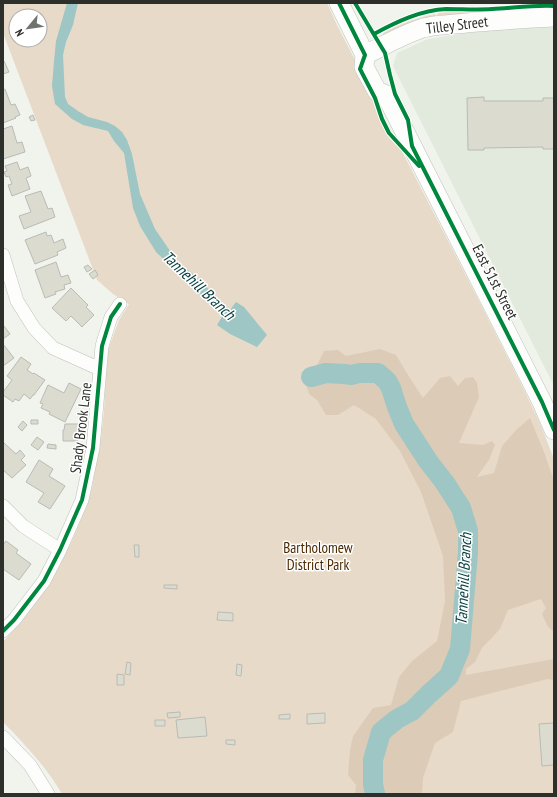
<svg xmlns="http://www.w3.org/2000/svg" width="557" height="797" font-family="'PT Sans Narrow',sans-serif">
<rect width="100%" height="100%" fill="#f0f4ed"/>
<path fill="#e2e9dd" d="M554,27V386L393,66L397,53L428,39L484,30Z"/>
<path fill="#e8dac9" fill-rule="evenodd" d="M3,3H327L337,25L478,299L525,392L539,421L554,459V794H62C47,768 24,743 3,722V642L21,622L47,587L71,543L86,508L92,488L101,438L104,411L107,353L119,320L129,304L113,294L97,280L3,33ZM16,16H40V40H16Z
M443,12H497L496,16L437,15L438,13Z
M435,14L436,16L383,35V33C400,24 416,18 435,14Z"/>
<path fill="#dccbb7" d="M380,349L396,355L410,378L423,398L440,378L450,376L458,386L465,378L473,377L477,383L479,397L459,443L483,445L492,441L495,445L489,460L477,477L494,473L502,446L517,429L530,418L544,452L554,481V632L548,627L542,614L546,608L541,599L508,610L500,629L482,648L475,662L466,669V675L554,659V680L548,679L461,701L453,732L435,743L423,778L422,794H355L356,785L348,775L350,750L353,736L373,708L391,705L399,677L412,661L437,641L445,601L443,556L421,492L400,451L376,419L354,405L338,415H326L317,400L309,394L306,384L311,377L324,351L338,350L346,356Z"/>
<path fill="#9dc6c4" d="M67,3H78L73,25L66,42L63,55L65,97L68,104L78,111L88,117L107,122L115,126L122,132L127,140L132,154L140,194L155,229L177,261L193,274L230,310L236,302L244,307L267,335L257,347L230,334L217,325L223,315L188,283L156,252L140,226L133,208L124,153L114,141L108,131L83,125L72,119L55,104L52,86L54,61L56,41Z"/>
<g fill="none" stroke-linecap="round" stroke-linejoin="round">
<path stroke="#9dc6c4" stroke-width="20" d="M311,377L326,373L344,374L352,375L359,373H378L387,381L391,388L397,407L404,424L428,461L445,483L461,508L468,531V552L460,649L449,676L429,694L412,711L397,719L381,732L373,760V784L375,794"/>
</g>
<path fill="#dbdbcf" stroke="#b9bbb5" d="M3,61H4L9,72L3,74Z
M5,89L11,105L15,104L20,115L15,117L16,118L3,123V90Z
M484,97V101H543V98H554V149H543V147L484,148V150H468L467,98Z
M33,115L35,120L31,121L29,117Z
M12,126L17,143L22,142L25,152L3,159V129Z
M17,162L20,170L28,167L31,176L26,178L30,189L12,196L8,185L12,184L9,176L6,177L4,172L7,171L5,166Z
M41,191L48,209L52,208L55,217L24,229L19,216L31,212L25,196Z
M46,232L47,236L51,235L54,243L63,239L66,248L57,252L58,255L35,264L25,240Z
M56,262L61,277L68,275L71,283L64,285L65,289L55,292L56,294L45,298L35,270Z
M88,265L92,269L87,272L84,267Z
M95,270L98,275L93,279L89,274Z
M71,288L88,305L86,307L94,315L82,327L71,316L66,321L52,308Z
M3,326H4L10,334L3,339Z
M3,344L14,358L3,366Z
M21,357L31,364L27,370L33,374L34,373L45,380L34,395H33L30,399L24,394L19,401L15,399L13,402L3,395V392L12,380L7,376Z
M69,383L81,389L65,422L49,414L50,412L41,408L43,404L40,403L48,385L64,393Z
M31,420H38V424H31Z
M23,421L27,425L22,431L18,427Z
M65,424H79L77,441H63V430H64Z
M37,437L44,442L38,450L31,445Z
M3,443H4L16,454L20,450L25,456L21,460L26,465L12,478L3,470Z
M48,444L56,445V449L47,448Z
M39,460L53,469L49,476L65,486L50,509L38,502L44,493L26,482Z
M6,541L18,550L16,553L31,564L19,580L3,569V545Z
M134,545H139V557H135Z
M164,585H177V589L164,588Z
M218,612L233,613V621L217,620Z
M127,662L131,663L130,675L125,674Z
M237,664L242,665L241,676L236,675Z
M117,674L124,675V685H117Z
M180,712V717L168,718L167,713Z
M325,713V723L307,724V714Z
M290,714V719H279V715Z
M205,717L207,736L178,738L176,720Z
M155,720H165V726H155Z
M554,723V765L542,766L539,724Z
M226,740H235V745L226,744Z"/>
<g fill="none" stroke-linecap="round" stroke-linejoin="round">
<defs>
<path id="street" d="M3,255L17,301L34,328L53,348L100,369
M3,506L23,526L60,550
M3,631L14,620L44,581L60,550L82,500L93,448L102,346L111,317L120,304
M3,737L30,765L48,794"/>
<path id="secondary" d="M339,3L365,55L364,67L377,91L386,95L412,146L542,402L554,430
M365,55C383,46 404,34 423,28C437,24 451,25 466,23C495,21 524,18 554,17"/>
</defs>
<use href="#street" stroke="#bec1bc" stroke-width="14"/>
<use href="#secondary" stroke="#bec1bc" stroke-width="20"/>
<use href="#street" stroke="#fdfdfc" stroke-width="13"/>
<use href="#secondary" stroke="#fdfdfc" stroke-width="19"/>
<defs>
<path id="cycleway" d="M339,3L365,55L360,69L375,98L382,119L389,133L419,166
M355,3L385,53L390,75L395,94L408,120L412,146L542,402L554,430
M374,34C396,22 421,10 446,9C462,9 477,10 492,9C513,8 533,5 554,6
M3,631L14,620L44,581L60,550L82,500L93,448L102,346L111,317L120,304"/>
</defs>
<use href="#cycleway" stroke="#fff" stroke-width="6"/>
<use href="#cycleway" stroke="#00873e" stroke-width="4"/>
</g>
<g text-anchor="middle" stroke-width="3" stroke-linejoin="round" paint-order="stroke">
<g font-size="15" fill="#2c2f2a" stroke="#fff">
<text transform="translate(457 25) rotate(-7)" y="5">Tilley Street</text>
<text transform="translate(495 282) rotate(63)" y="5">East 51st Street</text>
<text transform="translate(81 428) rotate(-83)" y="5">Shady Brook Lane</text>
</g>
<g font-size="15" fill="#4c2a03" stroke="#fff">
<text x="318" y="553">Bartholomew<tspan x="318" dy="17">District Park</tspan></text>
</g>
<g font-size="16" font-style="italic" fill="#063d3e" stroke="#fff">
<text transform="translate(199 285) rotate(43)" y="6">Tannehill Branch</text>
<text transform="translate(463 579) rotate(-87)" y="6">Tannehill Branch</text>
</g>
</g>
<rect width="557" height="797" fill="none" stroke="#2c2f2a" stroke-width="8"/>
<g transform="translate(28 28) rotate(241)"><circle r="19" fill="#ffffff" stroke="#abacaa"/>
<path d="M0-3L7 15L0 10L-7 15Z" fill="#71746e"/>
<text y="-6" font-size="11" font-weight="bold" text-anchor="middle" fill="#2c2f2a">N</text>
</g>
</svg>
